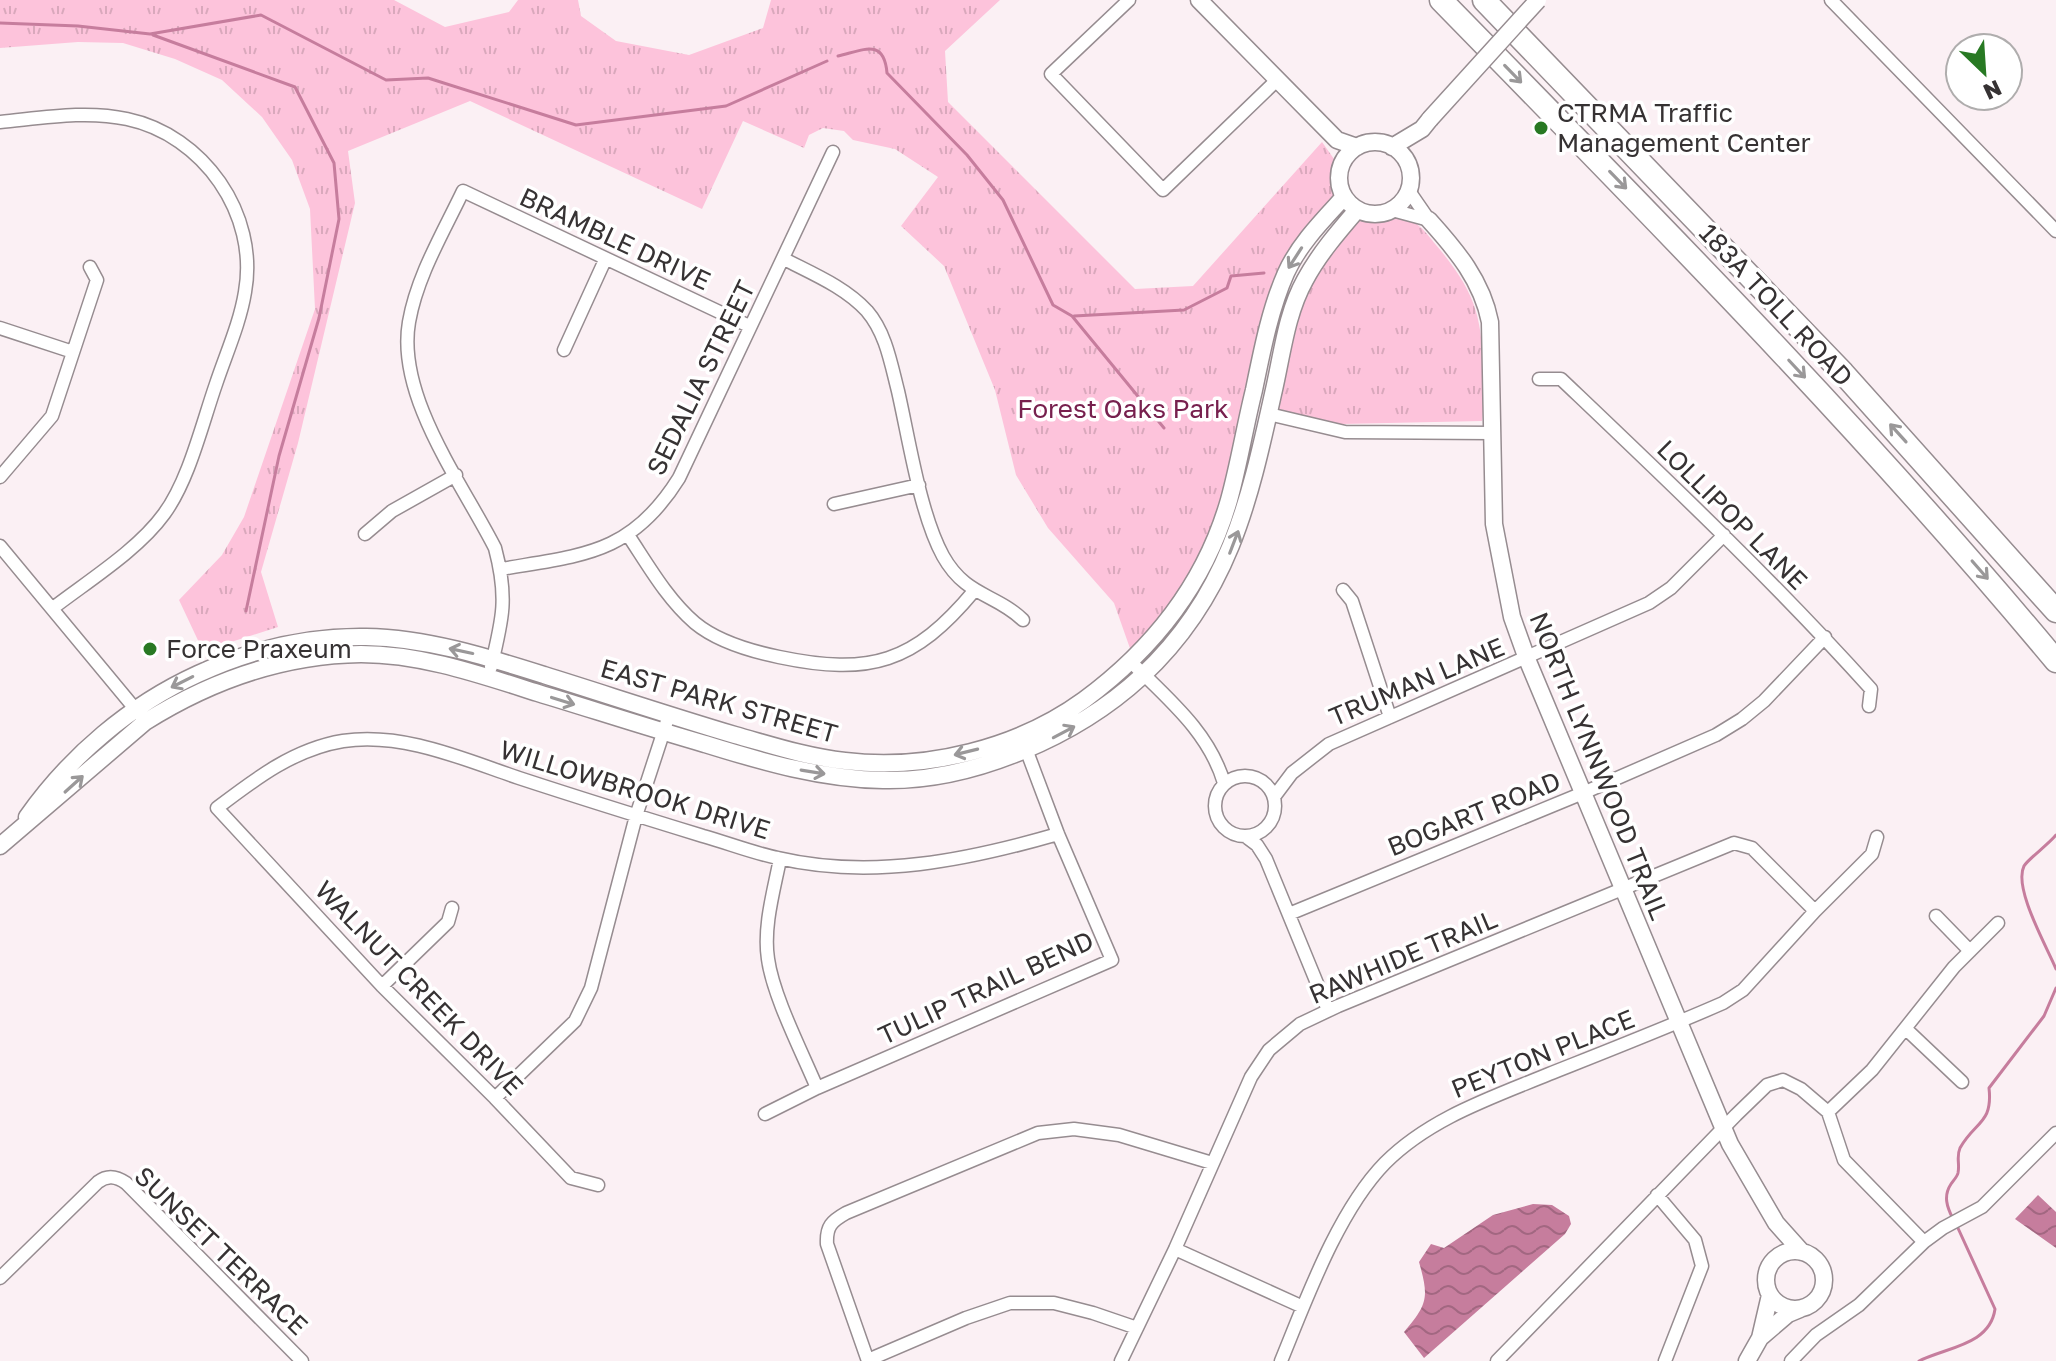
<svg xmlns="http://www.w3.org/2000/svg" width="2056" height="1361" font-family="'Golos Text',sans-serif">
<defs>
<pattern id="grass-tufts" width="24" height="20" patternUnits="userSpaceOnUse" patternTransform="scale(2)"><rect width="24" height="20" fill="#fdc3db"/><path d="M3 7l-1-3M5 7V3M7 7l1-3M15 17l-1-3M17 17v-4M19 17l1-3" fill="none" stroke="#d9a8bc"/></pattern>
<pattern id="water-waves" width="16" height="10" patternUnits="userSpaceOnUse" patternTransform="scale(2)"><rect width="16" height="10" fill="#c67d9d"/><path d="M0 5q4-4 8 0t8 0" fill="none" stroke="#a26781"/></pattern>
</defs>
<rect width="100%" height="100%" fill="#fbf0f4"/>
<path fill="url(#grass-tufts)" d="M0,0H394L445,27L509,12L518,0H578L581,16L616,41L689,55L763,28L771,0H1000L945,51L948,102L1135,289L1193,286L1322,142L1334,159V198L1293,254L1225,501L1179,598L1132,654L1114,603L1048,528L1016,475L995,390L944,266L901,226L938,177L895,149L853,140L844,131L823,128L809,135L804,148L743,121L702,209L470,101L348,151L355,203L298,443L261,572L278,627L203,651L179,600L222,555L244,517L315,309L310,209L292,160L262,117L222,80L175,59L123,43L78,42L0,48Z
M1398,216C1416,219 1425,231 1436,245C1475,291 1483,317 1483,377C1483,391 1484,407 1482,421L1341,424L1280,410L1277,402L1299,306L1320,266L1347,227L1359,221L1377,222Z"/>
<path fill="url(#water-waves)" d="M2038,1195L2056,1212V1248L2015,1219Z
M1533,1204L1552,1205L1569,1216L1571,1224L1565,1234L1424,1358L1404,1332C1428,1304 1429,1297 1419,1262L1431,1244L1444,1248L1493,1215Z"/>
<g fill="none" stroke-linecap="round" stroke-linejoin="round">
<path stroke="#c67d9d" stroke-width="3" d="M0,23L78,26L150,34L261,15L386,80L428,78L576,125L726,106L827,61
M153,35L295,87L334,163L339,219L319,318L279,456L246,611
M838,56C864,50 884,38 887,73L967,155L1003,200L1053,305L1072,316L1164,428
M1074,316L1184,310L1227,288L1231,276L1264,273
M2056,835C2048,845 2028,859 2024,866C2013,888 2047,947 2056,969
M1953,1219C1947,1207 1943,1196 1951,1184C1953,1181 1957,1177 1958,1173C1960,1164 1956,1157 1960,1148C1975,1121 1993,1124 1989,1088L2044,1016L2056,988
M1919,1361C1947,1347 1990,1345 1995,1309L1957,1226"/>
<defs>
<path id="street" d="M1129,0L1051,74L1163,190L1277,80
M1831,0L2056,231
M0,122C42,118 86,110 127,119C203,135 259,214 245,292C240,323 226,354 216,384C202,424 189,480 164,514C138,550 88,581 53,608
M1409,191L1429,220
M1392,210L1429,220
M784,259C813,274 845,287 867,311C886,333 891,364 898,391C909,439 920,514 943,556C966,597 995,593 1023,620
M0,328L73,352
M564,350L605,260
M1539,379H1561C1667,480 1773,580 1871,689L1869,706
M1269,414L1345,432L1492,433
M0,477L52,416L97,280L90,267
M834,504L919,485
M365,534L392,511L456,475
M628,535C648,565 667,599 695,623C718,642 750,651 779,657C870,676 914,663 974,591
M0,546L141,716
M501,569C582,555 631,555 679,478L833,152
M1343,590L1352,601L1390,717
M1131,662C1168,699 1209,732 1224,783
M491,667C503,618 508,597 495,548C462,483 396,396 409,322C417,276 443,233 463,191L749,326
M1215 806a30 30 0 1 1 60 0a30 30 0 1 1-60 0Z
M1274,797L1292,773L1329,744L1649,603L1671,588L1724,535
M1245,836L1257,845L1266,859L1328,1010
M780,859C774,890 763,927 768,959C773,996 802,1052 817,1088
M1289,914L1583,793L1716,735L1742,719L1764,701L1825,637
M1936,916L1970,951
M382,986L448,922L452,908
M1906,1029L1962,1082
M495,1098L575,1021L591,988L636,816L669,715
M1828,1112L1872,1070L1954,967L1998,923
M765,1114L817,1088L1112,960L1058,834L1026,749
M598,1185L571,1178L495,1098L382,986L217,808C255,779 294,749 343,741C403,732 463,759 519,778C580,798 641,817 703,836C728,843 753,853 778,858C872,880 968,860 1058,834
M1657,1195L1695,1240L1702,1266L1665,1361
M1175,1249L1303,1307
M0,1278L98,1182C107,1175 116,1176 126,1183L302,1361
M868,1360L966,1318L1010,1303H1054L1093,1313L1137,1328
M868,1361L827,1244C826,1226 832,1221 846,1213L1038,1133L1074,1129L1119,1135L1212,1163
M1121,1361L1175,1249L1251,1077L1269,1050L1300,1024L1338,1006L1734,843L1752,848L1815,911
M1281,1361C1306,1300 1338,1211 1385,1163C1430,1118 1491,1098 1549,1074C1607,1051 1666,1028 1723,1003L1743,990L1815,911L1872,854L1877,837
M1497,1361L1736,1115L1767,1085L1783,1080L1801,1089L1828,1112L1844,1160L1924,1242
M1791,1361L1816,1335L1859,1305L1924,1242L1943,1228L1982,1207L2056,1133"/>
<path id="secondary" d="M1199,0L1337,140L1357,147
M1339 178a36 36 0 1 1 72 0a36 36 0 1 1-72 0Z
M1392,147L1422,129L1430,119
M1429,220C1457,251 1482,281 1490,322L1494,524L1512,617L1527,659L1730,1144L1776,1223L1802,1252
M27,817C70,756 130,705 198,674C252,649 307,636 366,637C427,638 487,657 544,675C608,695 671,716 735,735C771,745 807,757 845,761C926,771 1018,748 1084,700C1153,649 1205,584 1229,500C1239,464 1245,426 1254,390C1262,351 1270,309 1286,273C1299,244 1323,220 1344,197
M0,846L145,722C212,680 282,655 361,654C422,654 481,675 538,693C594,710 649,728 705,744C763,762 822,779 883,780C973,782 1077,736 1142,676C1228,596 1249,503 1273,394C1282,356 1286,314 1305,280C1319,254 1338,232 1357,210
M1766 1280a29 29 0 1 1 58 0a29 29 0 1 1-58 0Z
M1760,1338L1788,1314L1800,1309
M1747,1361L1760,1338L1770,1295"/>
<path id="highway" d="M1441,0C1651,215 1863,429 2056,661
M1484,0L1843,373L2056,611"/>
</defs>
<use href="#street" stroke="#968c90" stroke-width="15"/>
<use href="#secondary" stroke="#968c90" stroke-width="19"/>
<use href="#highway" stroke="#968c90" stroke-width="25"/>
<use href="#street" stroke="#fff" stroke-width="12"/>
<use href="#secondary" stroke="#fff" stroke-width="16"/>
<use href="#highway" stroke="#fff" stroke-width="22"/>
<defs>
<path id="secondary-bridge" d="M1430,119L1538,0"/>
</defs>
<use href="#secondary-bridge" stroke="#968c90" stroke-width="19" stroke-linecap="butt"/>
<use href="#secondary-bridge" stroke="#fff" stroke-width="16"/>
</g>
<defs><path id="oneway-shaft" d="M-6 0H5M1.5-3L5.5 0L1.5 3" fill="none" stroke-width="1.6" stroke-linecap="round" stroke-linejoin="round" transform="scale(2)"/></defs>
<g stroke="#9a9899">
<use href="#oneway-shaft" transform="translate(1513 74) rotate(46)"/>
<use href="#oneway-shaft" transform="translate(1618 180) rotate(46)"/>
<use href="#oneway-shaft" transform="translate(1295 258) rotate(123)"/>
<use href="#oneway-shaft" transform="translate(1797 369) rotate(47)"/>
<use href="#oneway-shaft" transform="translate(1898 433) rotate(-132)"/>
<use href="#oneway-shaft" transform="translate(1234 542) rotate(-69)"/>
<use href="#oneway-shaft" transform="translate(1980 570) rotate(49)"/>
<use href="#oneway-shaft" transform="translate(461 651) rotate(-168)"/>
<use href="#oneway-shaft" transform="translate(182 682) rotate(153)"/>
<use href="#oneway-shaft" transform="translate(563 701) rotate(17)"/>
<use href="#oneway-shaft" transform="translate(1064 732) rotate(-28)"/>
<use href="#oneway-shaft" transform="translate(966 752) rotate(166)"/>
<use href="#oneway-shaft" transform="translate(813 772) rotate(9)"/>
<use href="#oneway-shaft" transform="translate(74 784) rotate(-42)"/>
</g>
<g fill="#287923" stroke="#fff" stroke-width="3">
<circle cx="1541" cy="128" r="8"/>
<circle cx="150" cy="649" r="8"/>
</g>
<g text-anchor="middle" stroke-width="7" stroke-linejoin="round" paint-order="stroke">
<g font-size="26" fill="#363233" stroke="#fff" text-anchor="start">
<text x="1557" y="122">CTRMA Traffic<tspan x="1557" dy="30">Management Center</tspan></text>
<text x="166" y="658">Force Praxeum</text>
</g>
<g font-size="26" fill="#363233" stroke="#fff">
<text transform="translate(615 239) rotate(25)" y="9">BRAMBLE DRIVE</text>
<text transform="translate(1776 305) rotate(47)" y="9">183A TOLL ROAD</text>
<text transform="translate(701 378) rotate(-64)" y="9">SEDALIA STREET</text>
<text transform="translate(1732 515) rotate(45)" y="9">LOLLIPOP LANE</text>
<text transform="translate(1417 682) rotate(-23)" y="9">TRUMAN LANE</text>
<text transform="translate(719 701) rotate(16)" y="9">EAST PARK STREET</text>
<text transform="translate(1599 766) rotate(68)" y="9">NORTH LYNNWOOD TRAIL</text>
<text transform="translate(635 790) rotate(17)" y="9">WILLOWBROOK DRIVE</text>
<text transform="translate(1474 814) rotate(-22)" y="9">BOGART ROAD</text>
<text transform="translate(1403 957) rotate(-23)" y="9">RAWHIDE TRAIL</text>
<text transform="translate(419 988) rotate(46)" y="9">WALNUT CREEK DRIVE</text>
<text transform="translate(986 988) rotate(-25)" y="9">TULIP TRAIL BEND</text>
<text transform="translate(1543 1054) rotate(-22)" y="9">PEYTON PLACE</text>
<text transform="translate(221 1251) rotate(44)" y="9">SUNSET TERRACE</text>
</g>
<g font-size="26" fill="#77204e" stroke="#fff">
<text x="1123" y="418">Forest Oaks Park</text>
</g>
</g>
<g transform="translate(1984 72) rotate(155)"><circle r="38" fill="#ffffff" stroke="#afadad" stroke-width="2"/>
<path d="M0-6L14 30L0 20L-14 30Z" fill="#287923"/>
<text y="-12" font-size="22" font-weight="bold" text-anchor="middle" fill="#363233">N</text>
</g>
</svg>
